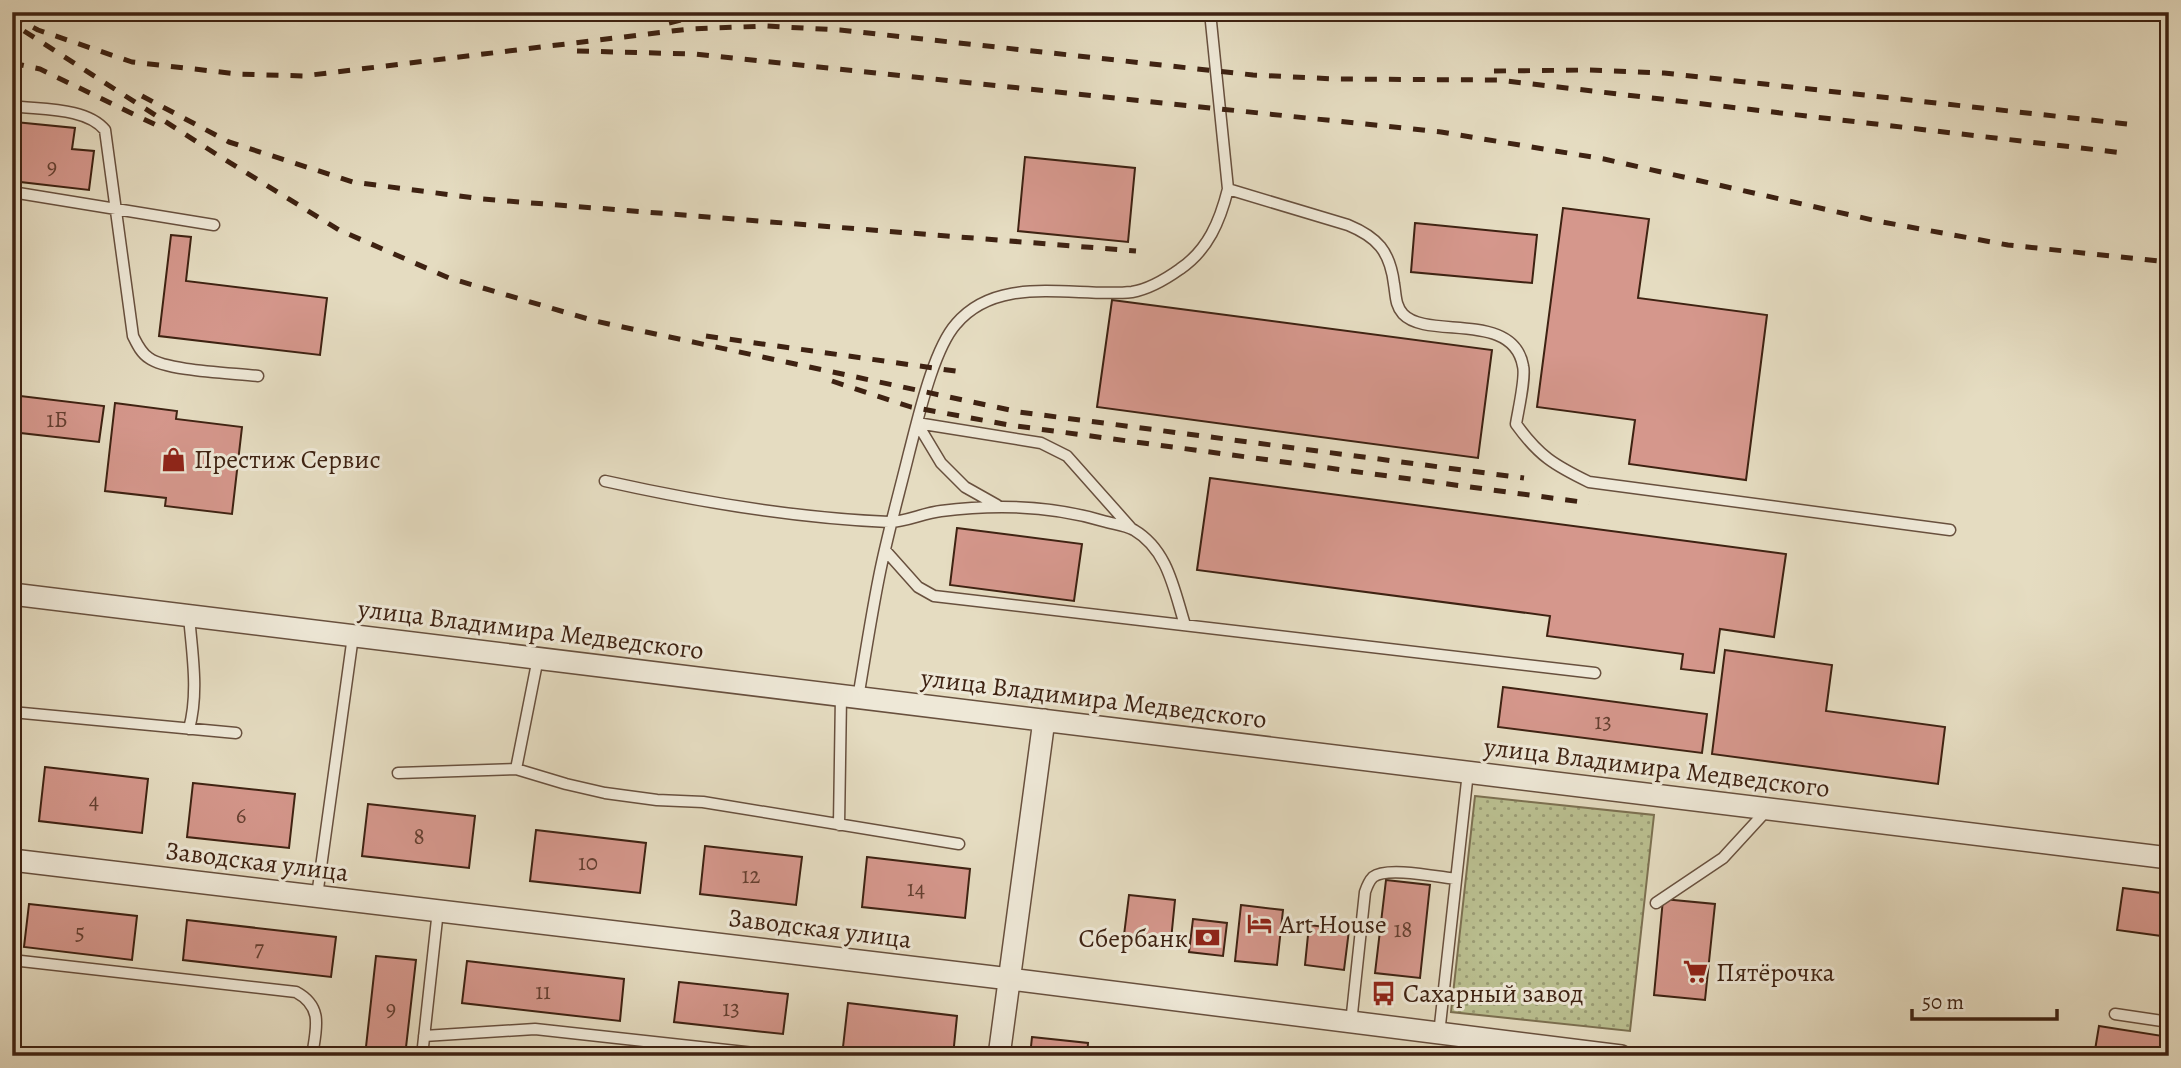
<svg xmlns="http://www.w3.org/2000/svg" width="2181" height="1068" font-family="Alegreya,serif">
<defs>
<pattern id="park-dots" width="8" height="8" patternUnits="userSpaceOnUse" patternTransform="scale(1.75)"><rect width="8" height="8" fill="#babf90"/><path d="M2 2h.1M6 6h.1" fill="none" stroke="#999b74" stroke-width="1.8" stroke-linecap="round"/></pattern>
</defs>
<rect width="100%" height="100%" fill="#e5dcc1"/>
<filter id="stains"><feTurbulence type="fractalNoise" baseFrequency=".00286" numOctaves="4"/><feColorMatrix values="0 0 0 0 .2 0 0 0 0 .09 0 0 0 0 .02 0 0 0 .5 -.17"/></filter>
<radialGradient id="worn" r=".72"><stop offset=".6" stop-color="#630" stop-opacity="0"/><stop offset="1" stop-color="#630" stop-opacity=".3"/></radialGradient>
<path fill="url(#park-dots)" stroke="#7c7051" stroke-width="2" d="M1475,796L1654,815L1630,1031L1451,1012Z"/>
<path fill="#d5978c" stroke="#3e2212" stroke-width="2" d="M15,122L75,128L72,149L94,151L89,190L12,181V129L14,130Z
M1025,157L1135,168L1128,242L1018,231Z
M1563,208L1649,219L1638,298L1767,315L1746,480L1629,464L1635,420L1537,407Z
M1415,223L1537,235L1532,283L1411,272Z
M171,235L191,237L186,281L327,298L320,355L159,336Z
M1112,300L1492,350L1478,458L1097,407Z
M12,395L104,406L99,442L12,432Z
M115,403L177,411L176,419L242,427L232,514L165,506L166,498L105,491Z
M1210,478L1786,554L1774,637L1720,629L1714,673L1681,669L1683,654L1547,636L1550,616L1197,570Z
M957,528L1082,544L1074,601L950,585Z
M1725,650L1832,665L1826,711L1945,727L1938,784L1712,754Z
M1503,687L1707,714L1702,753L1498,727Z
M45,767L148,779L142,833L39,821Z
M193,783L295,794L289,848L187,837Z
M368,804L475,816L469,868L362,856Z
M536,830L646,843L640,893L530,881Z
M705,846L802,857L796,905L700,894Z
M867,857L970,869L965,918L862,907Z
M1386,880L1430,885L1420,978L1375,973Z
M2123,888L2169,894V937L2117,930Z
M1129,895L1175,900L1171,940L1124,935Z
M1663,899L1715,904L1705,1000L1654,995Z
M29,904L137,916L132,960L24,947Z
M1241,905L1283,910L1277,965L1235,961Z
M1193,919L1227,923L1223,956L1189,952Z
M187,920L336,937L331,977L183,960Z
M1309,925L1349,930L1344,970L1305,965Z
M376,956L416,960L405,1056H365Z
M467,961L624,979L620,1021L462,1003Z
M679,982L788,994L783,1034L674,1022Z
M848,1003L957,1016L953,1056H921L843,1047Z
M2099,1026L2169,1037V1056H2094Z
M1032,1037L1088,1043L1087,1056H1030Z
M1152,1051L1190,1055L1189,1056H1152Z"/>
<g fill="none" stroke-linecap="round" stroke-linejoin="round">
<defs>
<path id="lane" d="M12,106C41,110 86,107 105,130L133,336C137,344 141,353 149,358C166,371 233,373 258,376
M1228,189L1348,225C1377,237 1390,251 1394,284C1396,295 1395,305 1403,314C1427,340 1513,310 1523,366C1526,377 1518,411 1516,424C1539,456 1554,465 1589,482L1950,530
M12,192L214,225
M605,481C699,502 793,518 889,522C906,522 923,513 941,511C995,504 1050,505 1103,521C1113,524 1125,525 1134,530C1168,550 1174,590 1185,625
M997,505L965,487L941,463L917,423L1041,443L1067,456L1131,528
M885,550L918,587L934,596L1595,673
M538,658L516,769L566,784L605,793L657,800L703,802L959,844
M858,698C865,657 871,617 879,577C887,536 899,494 909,453C918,419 933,350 956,324C999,273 1075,298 1132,292C1150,289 1166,279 1180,269C1208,250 1220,221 1228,189L1210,12
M12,712L236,733
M189,729C199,692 192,653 189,616
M398,773L516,769
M839,825L841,696
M317,896L353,636
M1656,903L1723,858L1768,809
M12,960L296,992C324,1007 316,1029 312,1056
M2115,1014L2169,1022
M1351,1023L1365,892C1367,886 1369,881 1373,877C1387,866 1438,877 1456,879
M1439,1034L1468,772
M424,1036L535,1029L781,1056
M422,1056L438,910"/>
<path id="street" d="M12,594L2169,858
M12,860L1010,979L1621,1056
M999,1056L1044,720"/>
</defs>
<use href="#lane" stroke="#68503e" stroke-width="13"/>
<use href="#street" stroke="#68503e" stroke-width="24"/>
<use href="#lane" stroke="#eee8d7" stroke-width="10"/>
<use href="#street" stroke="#eee8d7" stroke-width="21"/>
<path stroke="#3e2212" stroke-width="5" stroke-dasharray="12 12" stroke-linecap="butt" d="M12,16L38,30L132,62L238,74L303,76L689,29L766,26L840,30L1253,75L1335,79L1498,80L2124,153
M669,23L714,12
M24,31L216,154L339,230L449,278L595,321L1019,412L1524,478
M577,51L694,54L1441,132L1604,159L1877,221L2008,245L2169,262
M12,63L40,69L156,125
M1494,71L1590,70L1664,73L2127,124
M142,96L229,142L353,182L482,199L1136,251
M706,336L962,372
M832,381L911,407L1009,425L1589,503"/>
</g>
<defs>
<symbol id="shop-bare" viewBox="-9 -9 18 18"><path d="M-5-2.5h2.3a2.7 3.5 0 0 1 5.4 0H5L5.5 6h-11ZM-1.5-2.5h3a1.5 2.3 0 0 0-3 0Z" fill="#8f2418" stroke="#eee8d7" stroke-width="2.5" paint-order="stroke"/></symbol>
<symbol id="hotel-bare" viewBox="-9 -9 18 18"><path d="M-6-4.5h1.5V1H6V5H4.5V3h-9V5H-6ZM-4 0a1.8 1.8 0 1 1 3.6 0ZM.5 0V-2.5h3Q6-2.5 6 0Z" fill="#8f2418" stroke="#eee8d7" stroke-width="2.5" paint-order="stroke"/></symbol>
<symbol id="bank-bare" viewBox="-9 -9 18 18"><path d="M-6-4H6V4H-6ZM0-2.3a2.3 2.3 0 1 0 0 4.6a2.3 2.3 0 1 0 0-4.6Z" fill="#8f2418" stroke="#eee8d7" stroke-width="2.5" paint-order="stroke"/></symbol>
<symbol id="supermarket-bare" viewBox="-9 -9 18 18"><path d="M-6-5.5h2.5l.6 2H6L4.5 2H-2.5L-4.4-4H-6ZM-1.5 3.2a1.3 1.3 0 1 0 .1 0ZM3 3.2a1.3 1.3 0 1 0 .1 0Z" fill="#8f2418" stroke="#eee8d7" stroke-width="2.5" paint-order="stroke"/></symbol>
<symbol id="bus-bare" viewBox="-9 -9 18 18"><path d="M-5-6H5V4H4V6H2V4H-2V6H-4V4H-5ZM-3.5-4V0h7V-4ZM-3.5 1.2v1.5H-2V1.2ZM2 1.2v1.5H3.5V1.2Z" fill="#8f2418" stroke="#eee8d7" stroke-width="2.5" paint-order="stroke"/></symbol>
</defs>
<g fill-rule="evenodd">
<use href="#shop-bare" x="156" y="442" width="35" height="35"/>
<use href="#hotel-bare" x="1242" y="906" width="35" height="35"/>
<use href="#bank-bare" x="1190" y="920" width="35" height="35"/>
<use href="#supermarket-bare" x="1678" y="954" width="35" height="35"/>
<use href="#bus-bare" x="1366" y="976" width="35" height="35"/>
</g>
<g text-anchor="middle" stroke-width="6" stroke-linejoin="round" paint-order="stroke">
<g font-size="23" fill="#643f30">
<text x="52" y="174">9</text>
<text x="57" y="427">1Б</text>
<text x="1603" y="729">13</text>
<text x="94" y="808">4</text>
<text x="241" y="823">6</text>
<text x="419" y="844">8</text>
<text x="588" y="870">10</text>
<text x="751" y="883">12</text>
<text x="916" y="896">14</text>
<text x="1403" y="937">18</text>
<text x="80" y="940">5</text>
<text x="259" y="956">7</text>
<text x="543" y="999">11</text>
<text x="391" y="1016">9</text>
<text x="731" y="1016">13</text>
</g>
<g font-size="26" fill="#3e2212" stroke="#eee8d7" text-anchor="start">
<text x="194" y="468">Престиж Сервис</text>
<text x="1280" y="933">Art House</text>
<text x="1188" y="947" text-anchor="end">Сбербанк</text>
<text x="1716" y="981">Пятёрочка</text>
<text x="1403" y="1002">Сахарный завод</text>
</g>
<g font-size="26" fill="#3e2212" stroke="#eee8d7">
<text transform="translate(531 629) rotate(7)" y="9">улица Владимира Медведского</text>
<text transform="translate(1094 698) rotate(7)" y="9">улица Владимира Медведского</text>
<text transform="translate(1657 767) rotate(7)" y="9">улица Владимира Медведского</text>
<text transform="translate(257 861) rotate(7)" y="9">Заводская улица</text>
<text transform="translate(820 928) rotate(7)" y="9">Заводская улица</text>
</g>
</g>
<rect width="2181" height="1068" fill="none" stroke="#e5dcc1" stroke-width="42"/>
<rect x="14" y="14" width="2153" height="1040" fill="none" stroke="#3e2212" stroke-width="3.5"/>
<rect x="21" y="21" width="2139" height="1026" fill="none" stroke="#3e2212" stroke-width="2"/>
<path d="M1912 1009v10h145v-10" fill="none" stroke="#3e2212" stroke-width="3.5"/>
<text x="1922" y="1009" font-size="21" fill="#3e2212" stroke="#eee8d7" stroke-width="5" paint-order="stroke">50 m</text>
<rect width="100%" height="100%" filter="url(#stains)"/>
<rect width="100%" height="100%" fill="url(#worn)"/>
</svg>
